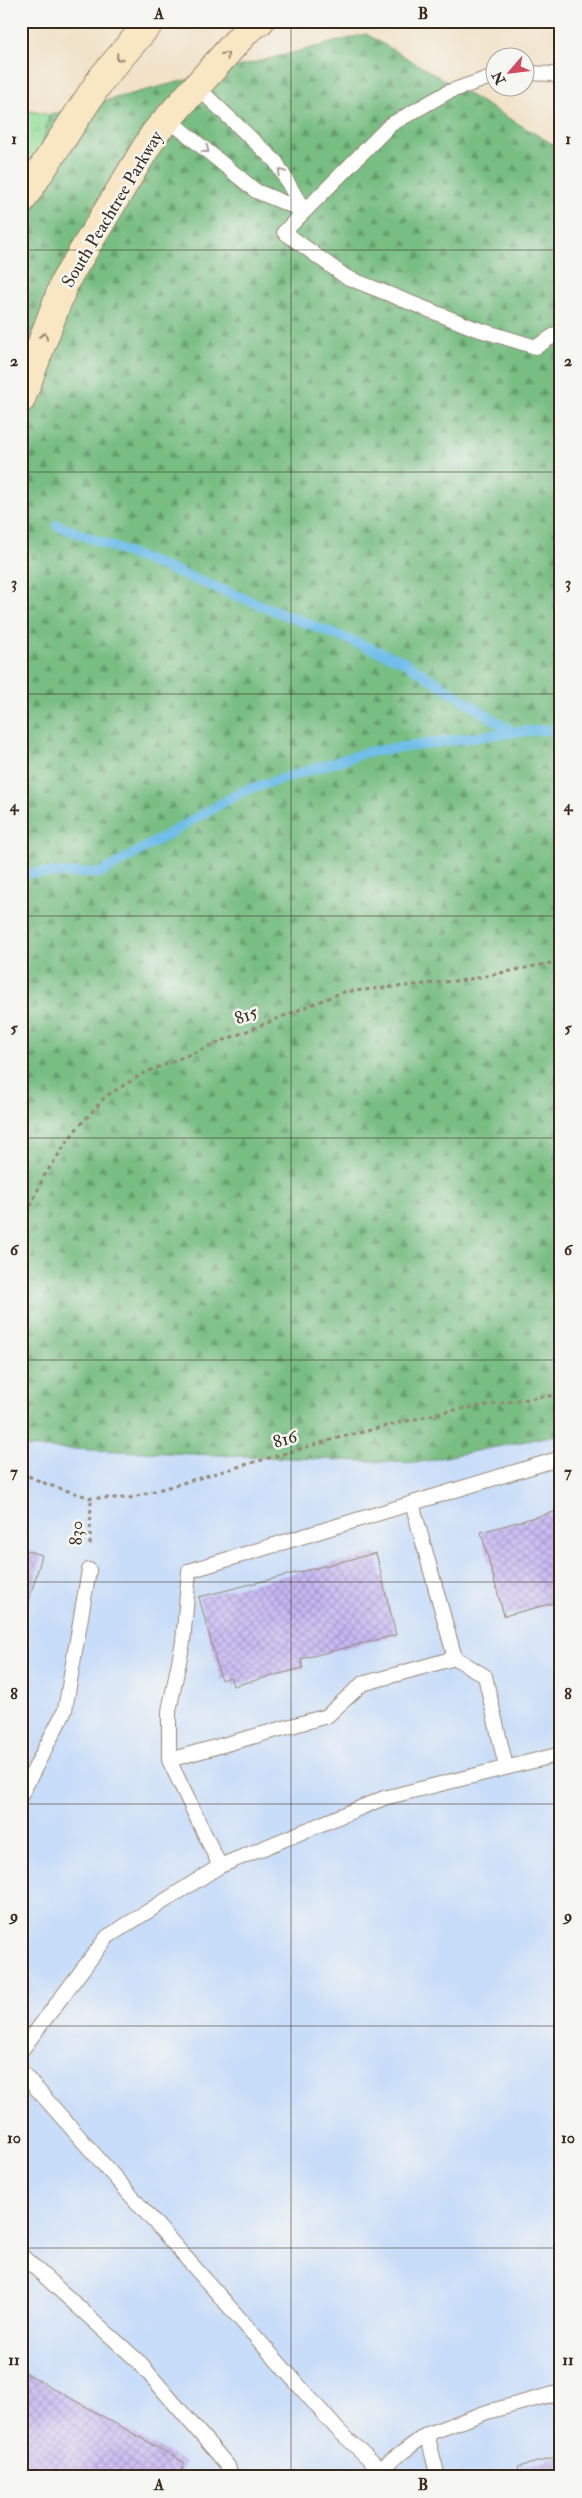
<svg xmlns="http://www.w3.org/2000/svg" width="582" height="2498" font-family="'IM FELL Double Pica',serif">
<defs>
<pattern id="forest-firs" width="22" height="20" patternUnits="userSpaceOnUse" patternTransform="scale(1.25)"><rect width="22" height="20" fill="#78be83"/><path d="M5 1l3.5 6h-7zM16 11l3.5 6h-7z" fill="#649b6b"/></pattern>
<pattern id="park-tufts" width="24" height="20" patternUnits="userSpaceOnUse" patternTransform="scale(1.25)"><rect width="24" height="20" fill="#95df9b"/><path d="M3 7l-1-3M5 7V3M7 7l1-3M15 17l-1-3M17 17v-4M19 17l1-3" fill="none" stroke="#81c085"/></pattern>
<pattern id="building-cross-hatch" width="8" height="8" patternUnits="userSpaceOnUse" patternTransform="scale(1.25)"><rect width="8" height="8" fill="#c6b7f4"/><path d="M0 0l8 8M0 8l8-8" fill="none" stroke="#a295c5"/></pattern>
</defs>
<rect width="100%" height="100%" fill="#f6f6f2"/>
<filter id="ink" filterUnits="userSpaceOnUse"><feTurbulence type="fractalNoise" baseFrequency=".02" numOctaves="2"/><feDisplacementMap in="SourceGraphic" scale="10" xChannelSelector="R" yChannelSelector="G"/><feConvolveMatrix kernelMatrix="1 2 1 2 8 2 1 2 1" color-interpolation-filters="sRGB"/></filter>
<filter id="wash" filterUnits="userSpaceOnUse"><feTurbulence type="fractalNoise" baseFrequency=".0096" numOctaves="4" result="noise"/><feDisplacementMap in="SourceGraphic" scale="20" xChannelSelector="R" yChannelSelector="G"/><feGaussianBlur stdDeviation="1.12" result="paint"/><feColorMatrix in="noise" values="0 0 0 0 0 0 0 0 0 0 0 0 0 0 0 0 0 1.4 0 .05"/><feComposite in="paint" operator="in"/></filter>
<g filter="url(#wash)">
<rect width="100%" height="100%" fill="#f1e2c8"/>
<path fill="#c8ddf9" d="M561,1434V2477H21V1447L415,1463Z"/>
<path fill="url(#forest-firs)" stroke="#5a7450" d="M366,34L561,149V1434L415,1463L21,1447V234L49,115Z"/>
<path fill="url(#park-tufts)" stroke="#68845c" d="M21,109L49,115L21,234Z"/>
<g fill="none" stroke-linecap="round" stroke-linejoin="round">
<path stroke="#6fbee9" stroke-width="10" d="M57,525L403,661L513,732
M21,873H101L243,791L368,752L513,732L561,729"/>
</g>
<g id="blocks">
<path fill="url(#building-cross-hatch)" d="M561,1510V1601L504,1616L481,1532Z
M21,1549L42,1555L22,1626H21Z
M376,1553L396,1635L301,1659L303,1668L233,1686L231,1677L221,1680L199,1597Z
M21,2370L185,2463L178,2477H21Z
M561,2456V2477H521L518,2467Z"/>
</g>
</g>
<g filter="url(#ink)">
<use href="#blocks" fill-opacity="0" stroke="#968673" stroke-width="1"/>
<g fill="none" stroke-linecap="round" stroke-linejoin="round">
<defs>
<path id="service" d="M524,73L553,74L561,79
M494,76L448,92L390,125L284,232L346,277L474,328L536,347L561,331
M168,119L256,191L304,211L276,162L197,87
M412,1503L455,1658
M169,1760V1711L183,1642L189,1571L561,1458
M21,1795L65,1710L89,1570
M220,1866L169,1760L327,1716L362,1684L455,1658L485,1676L506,1767
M21,2051L107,1937L220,1866L384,1798L561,1754
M21,2071L338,2430L380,2469L427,2434L487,2412L561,2392
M21,2255L138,2361L228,2466L231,2477
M427,2434L438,2477"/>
<path id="secondary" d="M21,201L102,78L151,21
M21,399L65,281L155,133L248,29L260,21"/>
</defs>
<use href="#service" stroke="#968673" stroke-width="16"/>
<use href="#secondary" stroke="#968673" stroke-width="30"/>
<path stroke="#968673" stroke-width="3" stroke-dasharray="4 4" stroke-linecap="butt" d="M21,1228L44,1176L74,1132L106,1096L146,1072L343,992L465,980L561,961
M21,1473L49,1485L91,1498H130L338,1438L448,1411L561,1394
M90,1545L91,1498"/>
<use href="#service" stroke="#fff" stroke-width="14"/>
<use href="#secondary" stroke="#f9e7c3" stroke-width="28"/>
</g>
<defs><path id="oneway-chevron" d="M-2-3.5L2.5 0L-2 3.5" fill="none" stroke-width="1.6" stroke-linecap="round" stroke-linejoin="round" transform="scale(1.25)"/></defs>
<g stroke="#9a8870">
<use href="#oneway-chevron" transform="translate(226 55) rotate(-48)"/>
<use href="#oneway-chevron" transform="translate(119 58) rotate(131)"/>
<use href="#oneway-chevron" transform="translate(44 336) rotate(-70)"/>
</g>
<g stroke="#a79f9a">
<use href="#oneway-chevron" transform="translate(206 150) rotate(39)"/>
<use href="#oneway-chevron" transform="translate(281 172) rotate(-120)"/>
</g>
</g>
<path fill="none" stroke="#3b2a1e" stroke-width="1" stroke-opacity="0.55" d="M291,21V2477M21,250H561M21,472H561M21,694H561M21,916H561M21,1138H561M21,1360H561M21,1582H561M21,1804H561M21,2026H561M21,2248H561"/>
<g text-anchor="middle" stroke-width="5" stroke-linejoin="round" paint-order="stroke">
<g font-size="18" fill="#3b2a1e" stroke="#f6f6f2">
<text transform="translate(112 209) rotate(-59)" y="6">South Peachtree Parkway</text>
<text transform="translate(246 1015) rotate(-21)" y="6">815</text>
<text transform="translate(285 1439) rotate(-17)" y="6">816</text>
<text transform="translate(76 1533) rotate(-89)" y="6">830</text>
</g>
</g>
<rect width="582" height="2498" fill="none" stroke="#f6f6f2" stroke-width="55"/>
<g transform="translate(510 72) rotate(242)"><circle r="24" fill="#f6f6f2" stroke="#aba49d"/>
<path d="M0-4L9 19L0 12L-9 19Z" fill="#d1495b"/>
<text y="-8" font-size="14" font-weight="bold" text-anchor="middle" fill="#3b2a1e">N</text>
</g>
<rect x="28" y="28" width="526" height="2442" fill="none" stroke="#3b2a1e" stroke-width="2"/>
<g font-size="16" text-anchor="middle" font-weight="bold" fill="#3b2a1e">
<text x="159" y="19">A</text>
<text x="423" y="19">B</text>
<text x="14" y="144">1</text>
<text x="568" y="144">1</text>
<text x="14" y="366">2</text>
<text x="568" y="366">2</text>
<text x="14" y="588">3</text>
<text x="568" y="588">3</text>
<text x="14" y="811">4</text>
<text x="568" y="811">4</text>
<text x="14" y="1033">5</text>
<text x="568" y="1033">5</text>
<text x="14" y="1255">6</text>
<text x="568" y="1255">6</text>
<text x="14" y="1477">7</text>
<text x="568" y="1477">7</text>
<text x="14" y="1699">8</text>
<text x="568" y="1699">8</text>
<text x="14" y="1921">9</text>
<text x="568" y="1921">9</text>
<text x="14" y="2143">10</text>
<text x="568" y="2143">10</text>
<text x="14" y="2365">11</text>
<text x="568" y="2365">11</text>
<text x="159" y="2490">A</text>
<text x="423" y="2490">B</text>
</g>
</svg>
